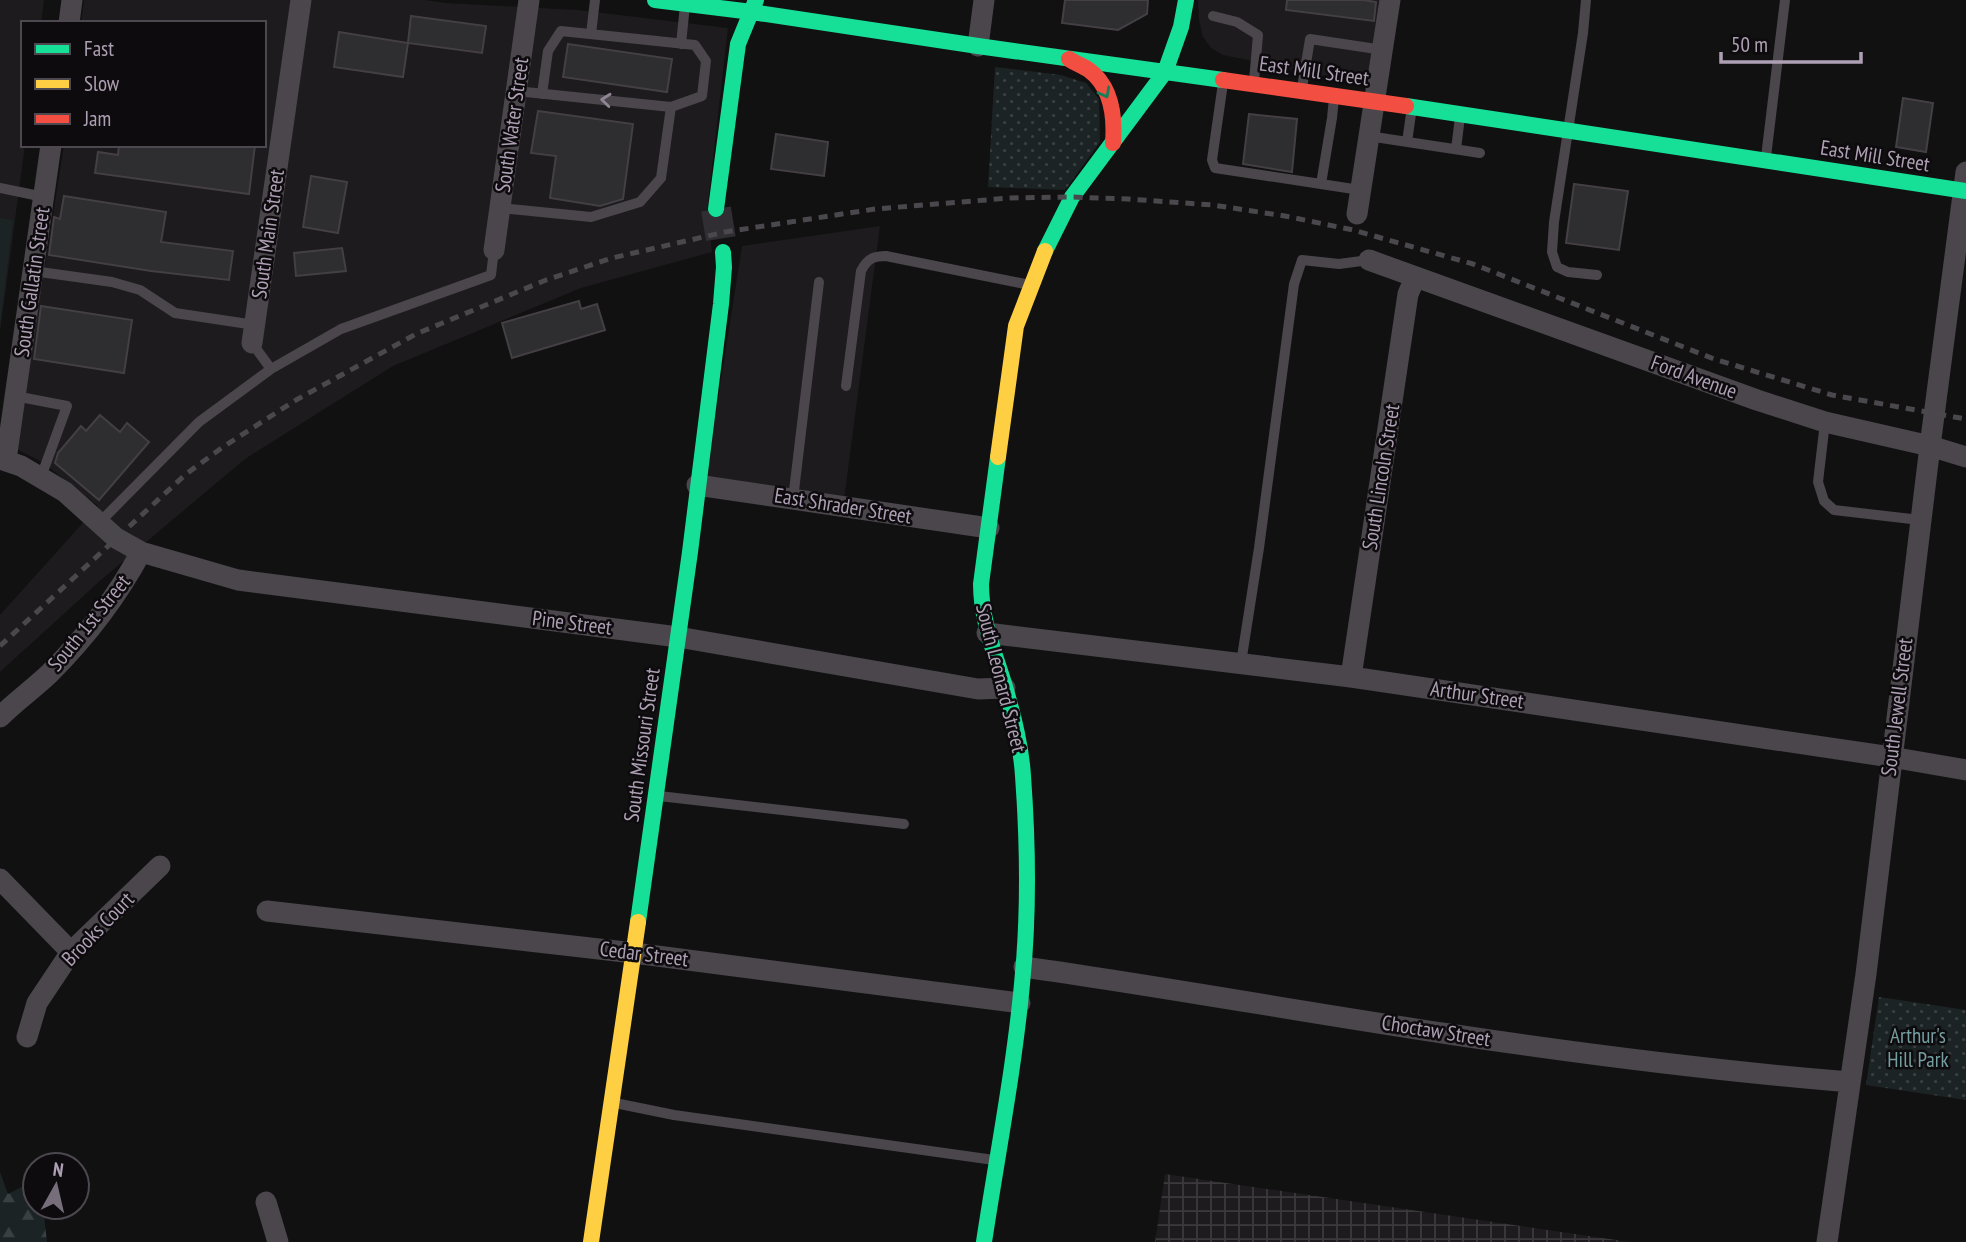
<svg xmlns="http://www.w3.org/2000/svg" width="1966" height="1242" font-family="'PT Sans Narrow',sans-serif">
<defs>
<pattern id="industrial-grid" width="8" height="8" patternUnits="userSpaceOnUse" patternTransform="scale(1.75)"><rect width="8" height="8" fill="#1d1b1d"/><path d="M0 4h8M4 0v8" fill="none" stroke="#3b393b"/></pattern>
<pattern id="forest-firs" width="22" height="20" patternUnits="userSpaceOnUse" patternTransform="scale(1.75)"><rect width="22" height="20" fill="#1c2324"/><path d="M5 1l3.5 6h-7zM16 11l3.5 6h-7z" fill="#3a4041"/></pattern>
<pattern id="park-dots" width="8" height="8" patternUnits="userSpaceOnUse" patternTransform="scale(1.75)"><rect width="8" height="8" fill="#1c2324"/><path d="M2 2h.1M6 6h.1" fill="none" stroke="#3a4041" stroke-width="1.8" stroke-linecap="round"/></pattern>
</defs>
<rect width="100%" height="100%" fill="#111"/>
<path fill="#1d1b1d" d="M0,0H44L41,23H23V145H25L0,332Z
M84,0H425L446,3L578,10L728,28L707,212L712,252L581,288L393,366L245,459L101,580L0,672V615L98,506L42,462L16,449L64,145H264V23H81Z
M1198,0H1385L1369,82L1364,84L1223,55L1211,48L1203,37L1199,20Z
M880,226L844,500L714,483L706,475L742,246Z"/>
<path fill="url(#industrial-grid)" d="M1165,1174L1630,1242H1155Z"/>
<path fill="url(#forest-firs)" d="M0,1172L8,1194L35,1180V1207H43L47,1242H0Z"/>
<path fill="url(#park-dots)" d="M995,67L1061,75L1086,83L1099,99L1100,142L1065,190L988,187Z
M1879,997L1966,1010V1100L1866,1085Z"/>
<path fill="#1c2324" d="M0,218L13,220L0,325Z"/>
<path fill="#2e2d2f" stroke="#443f45" stroke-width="2" d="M1065,0H1148L1147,14L1118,30L1062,23Z
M1287,0H1363L1376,2L1374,21L1286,10Z
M411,16L486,26L482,53L408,43Z
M339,32L408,43L403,77L334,67Z
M568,44L672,59L667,92L563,77Z
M1903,98L1933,103L1926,152L1896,147Z
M538,111L633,124L623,199L600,206L550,198L556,156L531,153Z
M1249,114L1297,119L1292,172L1243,164Z
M776,134L828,142L824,176L771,169Z
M119,145H255L249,194L95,173L98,152L118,155Z
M311,176L347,182L338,233L303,227Z
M1574,184L1628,191L1619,250L1566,243Z
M64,196L166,212L161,242L233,251L229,280L151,271L49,255L54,217L60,219Z
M342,248L346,271L296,276L294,253Z
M579,301L581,309L597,304L605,330L512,358L502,323Z
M41,306L132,320L124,373L34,359Z
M100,415L120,432L127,423L149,442L99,500L55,463L58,453L81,426L86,431Z"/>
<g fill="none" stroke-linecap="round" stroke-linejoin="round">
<path stroke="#302e32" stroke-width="30" stroke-dasharray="30 15" stroke-linecap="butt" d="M716,209L723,252"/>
<path stroke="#4a464c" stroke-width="10" d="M1586,0L1583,33L1554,222L1552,252L1557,267L1568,272L1597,275
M1213,16L1237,22L1258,35L1254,81
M591,34L595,0
M681,44L685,5
M1223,83L1212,160L1215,168L1321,184L1332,118L1334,98
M1302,88L1310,39L1383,50
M516,91L671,107L702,96L706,61L695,45L561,31L548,51L542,94
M1368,136L1480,153
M1407,142L1412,107
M1456,149L1460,117
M1766,157L1785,0
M1321,184L1360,190
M0,188L44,197
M500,208L591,217L640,202L661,178L671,107
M33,271L112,282L140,290L175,313L255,325
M252,343L271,369
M846,386L861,271C867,259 873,256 886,256L1030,285
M15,396L67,406L41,477
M1825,422L1818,482L1824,501L1834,510L1920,520
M793,499L819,282
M99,523L199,422L271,369L341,329L491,275L494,250
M1241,663L1259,548L1294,284L1302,260L1339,264L1369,260
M659,796L904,824
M615,1103L674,1115L994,1160"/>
<path stroke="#4a464c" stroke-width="21" d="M69,23L72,0
M978,46L984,0
M1357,214L1390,0
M494,250L529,0
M1369,260L1757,400L1825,422L1930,446L1966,457
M252,343L301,0
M0,459L21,466L65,492L116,538L141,552L238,580L678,637L978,689L1005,688
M6,460L51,145
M697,485L989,528
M987,633L1351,677L1891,757L1966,770
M1351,677L1408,294L1415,278
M0,717C15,702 33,689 49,674C85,638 117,597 141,552
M0,879L71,952
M267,911L634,953L1020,1003
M1024,967C1166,987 1307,1013 1449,1034C1582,1054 1716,1071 1850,1082
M27,1037L37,1003L71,952L160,866
M266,1202L278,1242
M1827,1242L1866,974L1930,446L1966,172"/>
<path stroke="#16e098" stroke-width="16" d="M655,0L752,12L978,46L1223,80
M1406,106L1966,191
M716,209L738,44L756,0
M1045,251L1072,197L1165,72L1181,27L1186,0
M638,922L690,552L721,304L724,267L723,252
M984,1242C997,1156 1014,1070 1022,984C1029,915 1028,844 1023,776C1021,743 1012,709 1002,677C992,646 981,617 981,584L998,457"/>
<path stroke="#ffcf43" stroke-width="16" d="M998,457L1016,326L1045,251
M591,1242L638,922"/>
<path stroke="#f24e42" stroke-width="16" d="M1069,59C1075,63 1083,66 1089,70C1112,87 1115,117 1113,143
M1223,80L1406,106"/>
<path stroke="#4b484d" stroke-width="5" stroke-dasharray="9 7" stroke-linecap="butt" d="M0,646L186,474L223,447L296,400L416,334L546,280L612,258L725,232L875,209L1010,198L1072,197L1128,199L1213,205L1285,216L1353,230L1473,264L1714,359L1832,395L1966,419"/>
</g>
<defs><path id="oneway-chevron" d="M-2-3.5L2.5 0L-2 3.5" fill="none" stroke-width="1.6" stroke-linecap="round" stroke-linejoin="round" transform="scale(1.75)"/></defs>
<use stroke="#128059" href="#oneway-chevron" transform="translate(1105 93) rotate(62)"/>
<use stroke="#908595" href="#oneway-chevron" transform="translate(606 100) rotate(-174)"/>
<g text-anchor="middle" stroke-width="5" stroke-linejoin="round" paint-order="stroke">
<g font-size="21" fill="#aea0b4" stroke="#0d0b0d">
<text transform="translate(1314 71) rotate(8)" y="7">East Mill Street</text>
<text transform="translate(512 125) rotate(-82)" y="7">South Water Street</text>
<text transform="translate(1875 156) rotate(9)" y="7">East Mill Street</text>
<text transform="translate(268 234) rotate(-82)" y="7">South Main Street</text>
<text transform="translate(32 282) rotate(-82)" y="7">South Gallatin Street</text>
<text transform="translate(1694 377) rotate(20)" y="7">Ford Avenue</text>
<text transform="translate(1381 477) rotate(-81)" y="7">South Lincoln Street</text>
<text transform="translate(843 506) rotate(9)" y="7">East Shrader Street</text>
<text transform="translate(89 623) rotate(-51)" y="7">South 1st Street</text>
<text transform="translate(572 623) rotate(7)" y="7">Pine Street</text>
<text transform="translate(1001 678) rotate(76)" y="7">South Leonard Street</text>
<text transform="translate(1477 695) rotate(8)" y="7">Arthur Street</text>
<text transform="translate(1897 707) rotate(-83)" y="7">South Jewell Street</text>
<text transform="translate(642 745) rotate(-82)" y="7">South Missouri Street</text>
<text transform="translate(98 929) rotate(-46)" y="7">Brooks Court</text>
<text transform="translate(644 954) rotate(7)" y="7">Cedar Street</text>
<text transform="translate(1436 1031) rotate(9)" y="7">Choctaw Street</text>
</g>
<g font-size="21" fill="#759ea0" stroke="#0d0b0d">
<text x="1918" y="1043">Arthur's<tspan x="1918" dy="24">Hill Park</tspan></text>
</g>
</g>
<rect x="21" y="21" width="245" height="126" fill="#0d0b0d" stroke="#4d4750" stroke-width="2"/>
<rect x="35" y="44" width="35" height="10" fill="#16e098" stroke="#4d4750" stroke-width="2"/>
<text x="84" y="56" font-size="21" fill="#aea0b4">Fast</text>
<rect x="35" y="79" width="35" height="10" fill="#ffcf43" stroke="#4d4750" stroke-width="2"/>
<text x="84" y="91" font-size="21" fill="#aea0b4">Slow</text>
<rect x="35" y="114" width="35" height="10" fill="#f24e42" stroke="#4d4750" stroke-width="2"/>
<text x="84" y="126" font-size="21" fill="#aea0b4">Jam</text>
<g transform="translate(56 1186) rotate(8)"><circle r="33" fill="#0d0b0d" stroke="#4d4750" stroke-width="2"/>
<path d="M0-5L12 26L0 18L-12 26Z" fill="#776e7b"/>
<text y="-10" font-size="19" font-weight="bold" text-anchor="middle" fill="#aea0b4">N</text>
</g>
<path d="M1721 52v10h140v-10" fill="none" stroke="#aea0b4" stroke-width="3.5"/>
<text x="1731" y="52" font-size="21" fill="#aea0b4" stroke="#0d0b0d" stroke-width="5" paint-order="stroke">50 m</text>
</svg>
